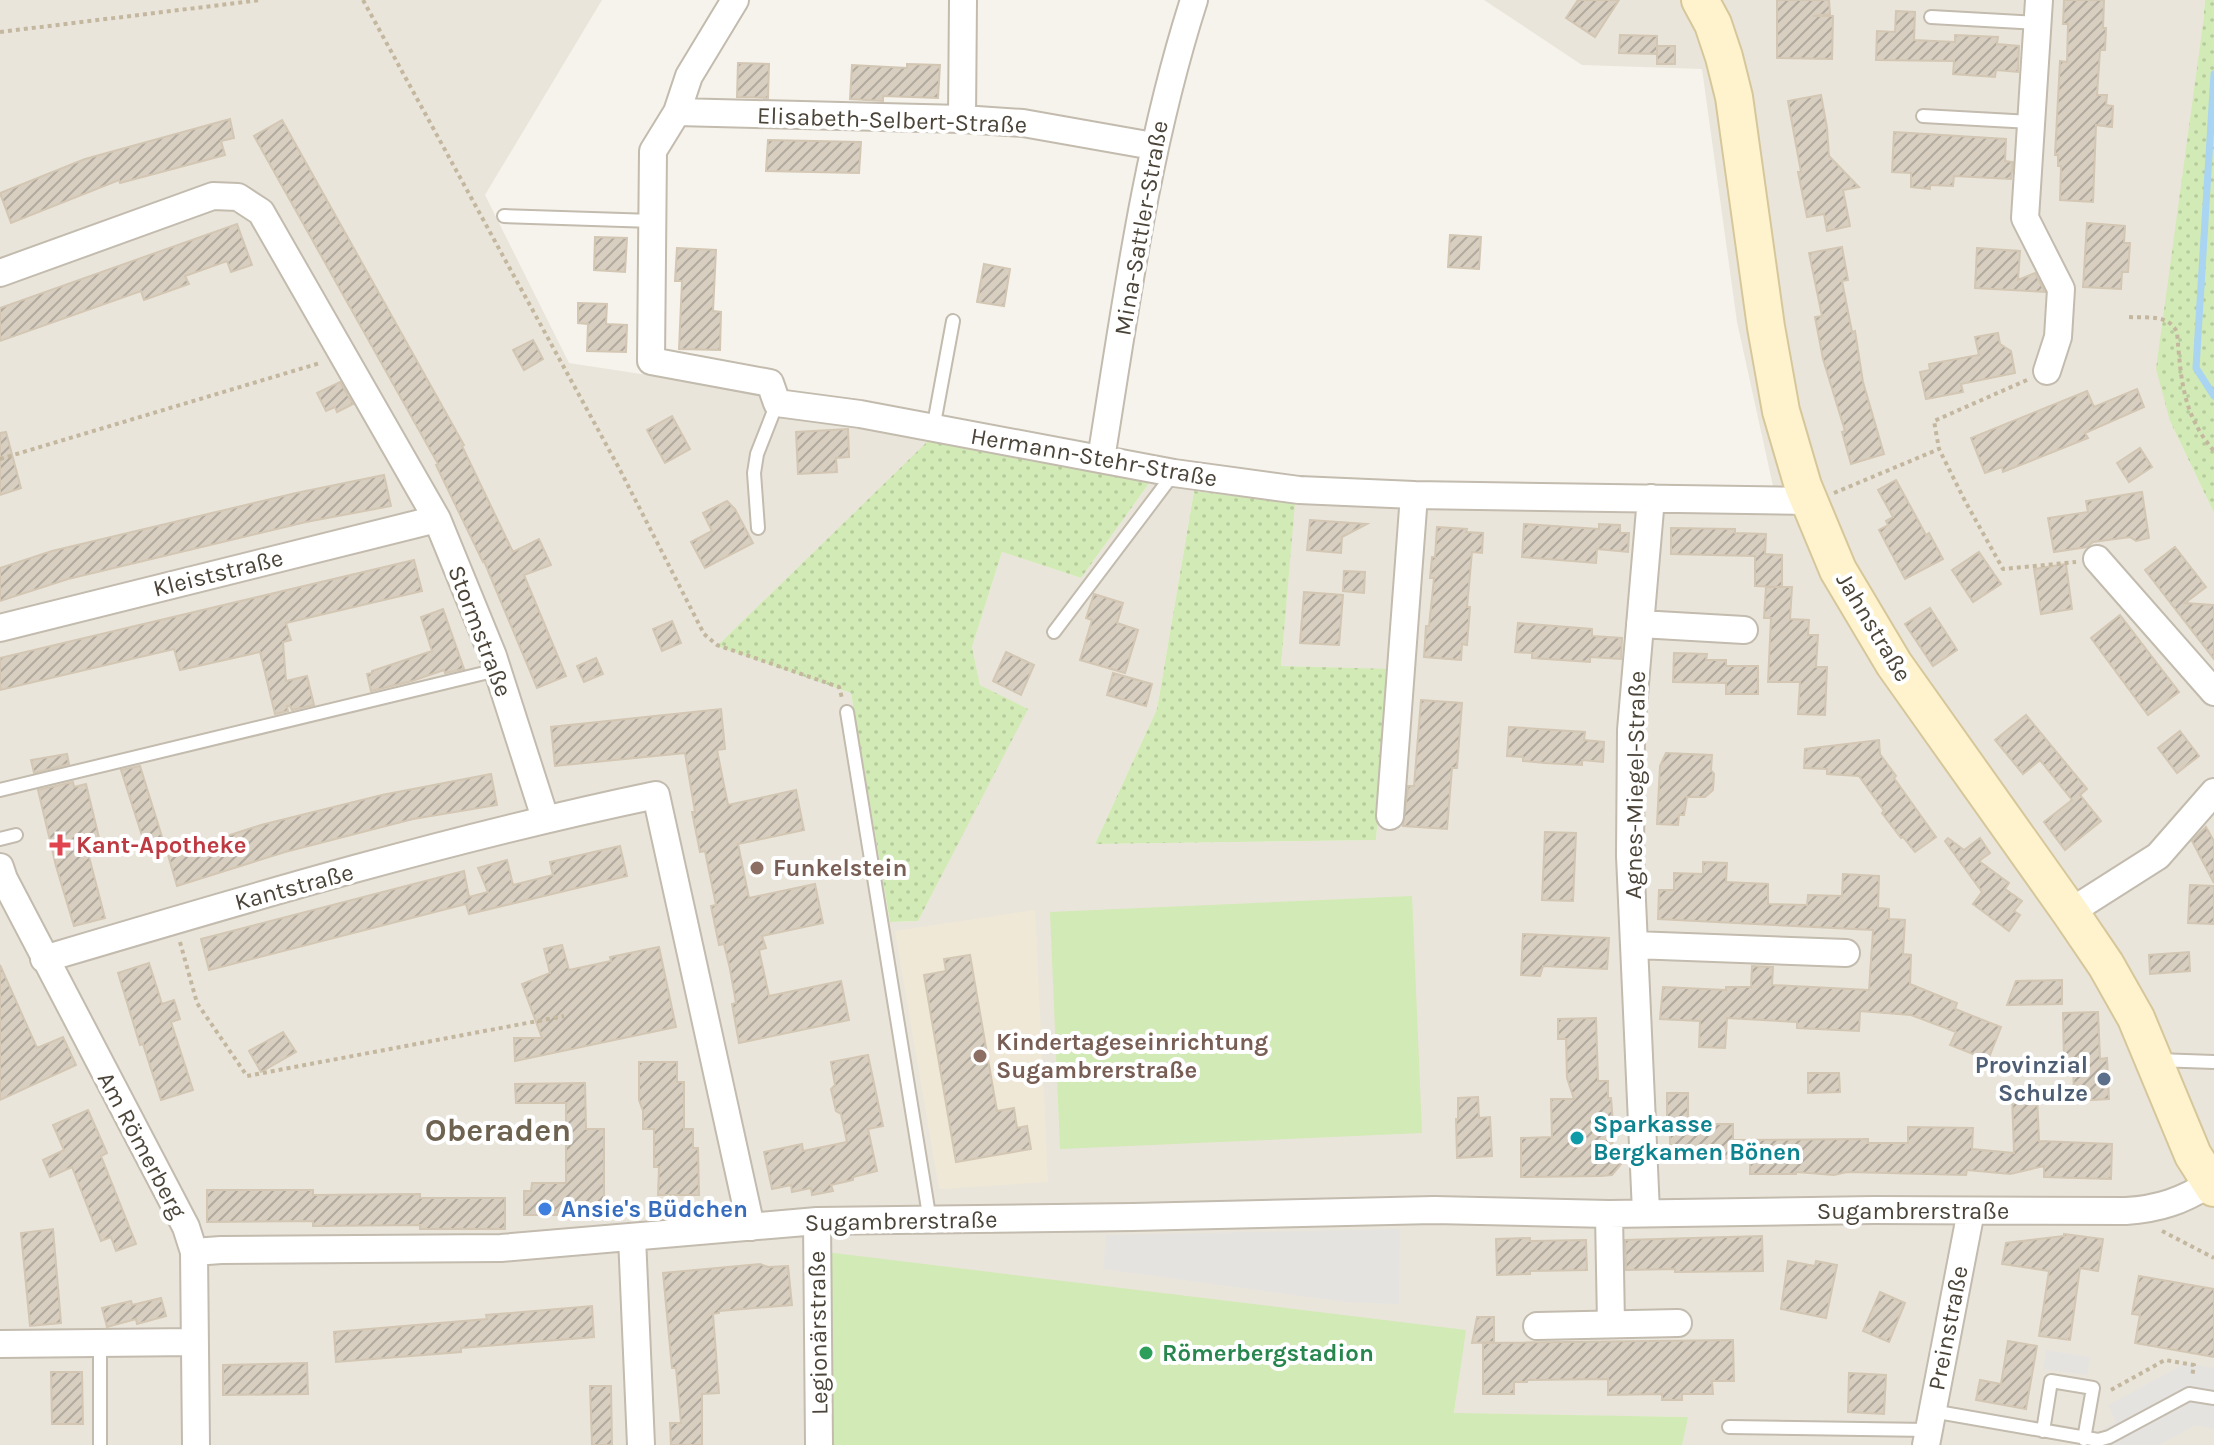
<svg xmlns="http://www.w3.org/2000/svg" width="2214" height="1445" font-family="Karla,sans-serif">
<defs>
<pattern id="grass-dots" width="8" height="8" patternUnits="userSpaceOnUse" patternTransform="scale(2)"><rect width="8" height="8" fill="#d2eab5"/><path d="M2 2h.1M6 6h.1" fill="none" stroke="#b6ca9c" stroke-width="1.8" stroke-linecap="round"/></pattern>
<pattern id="building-hatch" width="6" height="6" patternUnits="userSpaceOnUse" patternTransform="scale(2)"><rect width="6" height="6" fill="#d8cfc1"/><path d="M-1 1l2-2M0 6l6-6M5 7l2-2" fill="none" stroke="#b1aa9e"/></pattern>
</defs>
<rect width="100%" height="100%" fill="#f6f3ec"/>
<path fill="#eae5da" d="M0,0H602L485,195L569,363L949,421L717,646L851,693L890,922L918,921L1027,709L980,685L972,647L1002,552L1081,578L1150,482L1194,491L1157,709L1095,844L1376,840L1390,670L1281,666L1296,484L1773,486L1737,322L1702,69L1582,65L1484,0H2205L2170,421L2214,513V1445H1682L1687,1417L1454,1414L1465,1330L831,1445H0Z"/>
<path fill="#efe8d6" d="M1035,910L1048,1182L939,1189L895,931Z"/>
<path fill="url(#grass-dots)" d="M2205,0H2214V513L2170,421L2156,369L2203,24Z
M929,440L1150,482L1081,578L1002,552L972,647L980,685L1028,709L918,921L890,922L851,693L717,646Z
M1194,491L1295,503L1281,666L1390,669L1376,840L1095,844L1157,709Z"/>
<path fill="#d2eab5" d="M1412,896L1422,1133L1060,1149L1050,912Z
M826,1252L1466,1330L1454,1413L1688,1417L1682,1445H831Z"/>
<path fill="#e5e3e0" d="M1400,1229L1399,1304L1346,1302L1103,1269L1106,1235Z
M2046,1350L2090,1357L2087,1375L2043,1369Z
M2186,1363L2214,1368V1429L2196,1425L2159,1445H2109L2102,1430L2116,1422L2108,1405Z"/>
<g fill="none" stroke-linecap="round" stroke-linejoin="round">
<path stroke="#a9d4f2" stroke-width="7" d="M2214,74L2196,368L2214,396"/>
</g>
<path fill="url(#building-hatch)" stroke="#d3c7b4" stroke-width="2" d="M1578,0H1619L1595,37L1566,18Z
M1777,0H1829L1830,14L1813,16H1833L1832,59L1777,58Z
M2064,0H2104L2103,28H2106L2105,50H2100L2097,95H2107L2106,105L2113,106L2112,127L2096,125L2093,202L2060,200L2061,166H2058V155H2055L2060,61L2067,62L2068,24H2063Z
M1896,11L1915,12L1914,40L1955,42V35L1998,37L1997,44L2019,46L2018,72L1996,70L1995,77L1953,74L1954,61L1876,60L1877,31L1895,32Z
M1620,35L1657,36V54L1619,53Z
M1657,46H1675V64H1657Z
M738,63L769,64L768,98L737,97Z
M907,64L940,65L938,98L883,96V101L850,99L852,65L907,68Z
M1821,95L1827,128L1829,156L1859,187L1843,190L1850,226L1827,231L1824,214L1807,217L1798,172H1801L1788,101Z
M230,119L234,138L221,141L225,155L120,183L119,180L11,223L0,193L85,159Z
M282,120L464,445L462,446L513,552L539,539L551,565L524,575L566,676L537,688L484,561L483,562L436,465L438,464L254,136Z
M1894,132L2006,139L2005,161L2013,162L2011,179L1954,176L1953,186L1930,185V189L1911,187V173L1892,172Z
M768,140L861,142L859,173L766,171Z
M2087,223L2125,226L2124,243H2130L2128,272H2122L2121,289L2083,287Z
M237,224L252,265L231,272L227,261L185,276L189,284L144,300L141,291L0,341V308Z
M1450,235L1481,237L1479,269L1448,267Z
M595,237L627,238L625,272L594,270Z
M1842,247L1848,280L1842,281L1852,332L1855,331L1863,382L1884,454L1851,464L1842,432L1845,431L1823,359L1815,317L1822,316L1809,253Z
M677,248L716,250L713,311L721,312L720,350L679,349L682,281H675Z
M1977,248L2020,251L2018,280L2035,273L2045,292L1975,288Z
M984,264L1010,269L1004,306L977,302Z
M578,303L607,304L606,324L627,325L626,352L587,351L588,324L578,323Z
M1998,333L2000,344L2011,351L2015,373L1961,384L1963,392L1926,399L1920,372L1930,370L1929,364L1979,355L1975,337Z
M533,340L543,359L524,370L513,350Z
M340,382L353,404L337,412L335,407L326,411L317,393Z
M2137,389L2144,407L2085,433L2088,438L2003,472L2002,467L1985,473L1971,438L2087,391L2094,407Z
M672,416L690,449L665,463L647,430Z
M848,429L849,457L836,458L837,472L798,474L796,432Z
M6,432L21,488L0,495V433Z
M2140,448L2152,467L2129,482L2117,463Z
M384,475L391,506L306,522L68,579L0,601V568L52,551L296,493Z
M1896,480L1926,535L1929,533L1943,559L1905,579L1879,530L1888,525L1886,521L1893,517L1878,490Z
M2142,492L2149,538L2136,541L2130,537L2093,542L2087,547L2054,552L2048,518L2088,512L2086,501Z
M727,501L735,509L753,543L705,568L691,542L712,531L703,513Z
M1310,520L1367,524L1342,537L1341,553L1307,550Z
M1524,524L1599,529V524L1620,525V533H1629L1628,552L1597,549L1596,563L1522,557Z
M1437,527L1467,529L1466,532L1483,533L1482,553L1472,552L1467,607H1470L1467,645L1462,644L1461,660L1424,657L1426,626H1429L1434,578H1430L1432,557H1435Z
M1671,528L1735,529V533L1766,534L1765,554L1782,555V587L1755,586V556L1671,554Z
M2175,547L2206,587L2185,603L2214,605V659L2145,570Z
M1979,552L2001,584L1973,602L1952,570Z
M414,560L422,591L286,623L291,640L283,642L286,681L307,676L314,705L292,710L290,706H287L288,711L275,714L260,652L180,670L174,649L0,690V658Z
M2066,564L2072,609L2041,614L2034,569Z
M1344,571L1365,572L1364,593L1343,591Z
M1766,587H1792L1790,619L1809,620L1808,635H1818L1816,667H1827L1825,715L1798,714L1800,682H1768L1771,618H1764Z
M1304,592L1343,595L1339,645L1300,643Z
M1094,594L1123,603L1117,623L1138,630L1125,673L1080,660L1092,620L1086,618Z
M1930,608L1957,650L1933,666L1905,624Z
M443,609L464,669L445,673L444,670L412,681L371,691L367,674L372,673V671L432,651L421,617Z
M2120,615L2179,692L2148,715L2091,638Z
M672,621L681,643L662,651L653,629Z
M1518,623L1592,629V636L1622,638L1621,659L1590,657V662L1532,658V653L1515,652Z
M1006,652L1034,665L1021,695L993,681Z
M1674,653L1707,654L1706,660H1726V666H1758V694H1726V683L1673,682Z
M596,658L603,674L584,682L577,666Z
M1113,673L1152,684L1146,706L1107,695Z
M1421,700L1462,703L1457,768H1452L1447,829L1403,826L1408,786H1414Z
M721,709L725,749L717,750L728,805L796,790L804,830L738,844L749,898L815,884L823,923L762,936L766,948L759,950L769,996L841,981L849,1020L739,1043L732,1004L736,1003L730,969L724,944L719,945L711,906L716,905L708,866L705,851L700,852L692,812H695L685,753L555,766L551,727Z
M2026,715L2087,789L2080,795L2101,821L2065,850L2044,822L2072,800L2040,760L2023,774L1995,740Z
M1509,727L1585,732L1584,740L1604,742L1603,762L1582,760V765L1545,763L1523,761V757L1507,756Z
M2180,731L2199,756L2177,773L2158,748Z
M1879,740L1880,754L1896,776L1894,778L1936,837L1915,852L1903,837L1901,838L1882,813L1884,811L1859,776L1827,774V769L1804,768L1805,749Z
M1666,753L1712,755L1711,770L1714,774L1713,790L1705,797H1687L1684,815H1679L1678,825L1657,824L1660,766Z
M67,754L69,764L34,773L31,760Z
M140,766L163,840L145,845L121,770Z
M491,774L497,805L413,819L285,852L177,886L168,855L261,825L382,795Z
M73,782L74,787L86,784L101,846L87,849L105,918L74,926L56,866L38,790Z
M2206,827L2214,841V883L2192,841Z
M1545,832L1576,833L1573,901L1542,900Z
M1948,838L1964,850L1980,838L1990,853L1979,861L2009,883L2005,889L2022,901L2014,911L2020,915L2009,931L1973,904L1982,892L1945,841Z
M620,846L627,876L469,914L466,904L209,970L201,939L464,871L469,897L488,892L478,868L507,860L513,885L553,875L550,862Z
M1703,862L1727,863L1726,882L1768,884V904L1807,905L1808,895L1842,896L1843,874L1879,876L1878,908L1889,909V919L1905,920L1903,954L1911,955L1910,984L1957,1003L1955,1009L2001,1027L1988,1060L1950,1045L1956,1032L1911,1015L1860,1011L1859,1031L1797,1028V1022L1727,1018L1725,1048L1699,1047L1700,1021L1660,1019L1663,987L1726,990V987H1751L1752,966L1773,967L1772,985L1869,990L1873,930L1658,919L1659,890H1674V873L1703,874Z
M2190,885L2214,886V924L2188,923Z
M1523,934L1609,938L1607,969L1543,966L1540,976L1521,975Z
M562,945L569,970L611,961L610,957L659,947L676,1027L515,1061L514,1038H542L522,984L550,973L544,949Z
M2189,952L2190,971L2150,974L2149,955Z
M970,955L997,1111L1014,1108L1017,1128L1027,1126L1031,1149L956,1162L924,975L946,971L944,959Z
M149,963L162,1004L174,1000L180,1019L171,1022L193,1090L161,1100L143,1044L140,1045L118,973Z
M0,965L37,1048L63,1037L76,1065L0,1100Z
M2062,980V1004L2007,1005L2016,981Z
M2098,1012L2100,1059L2107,1058L2109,1099L2074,1101L2073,1060H2064L2063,1013Z
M1596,1018L1598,1081H1608V1098H1611L1613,1123L1612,1156L1621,1164L1612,1175L1601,1176L1521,1177V1138L1552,1137L1551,1099H1574L1567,1078L1566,1039H1558V1019Z
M283,1032L296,1052L261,1072L249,1051Z
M868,1055L883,1126L868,1129L877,1171L853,1177V1180L831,1185L833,1191L812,1195L811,1188L792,1192L791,1185L772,1189L764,1152L802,1144L803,1151L847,1142L841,1114L836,1111L831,1089L835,1085L831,1062Z
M639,1062H677V1082H684V1129H693V1148H698L699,1195H658L659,1167H654V1129H643V1111L639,1100Z
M1808,1073H1839L1840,1092L1808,1093Z
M585,1083L586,1129H604V1211H558V1215H524V1191H531L532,1183H566V1103H516L515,1084Z
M1667,1093H1688V1124H1733V1140L1868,1139V1143H1908V1127L1973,1128L1972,1149L2014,1153L2012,1095L2037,1094L2039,1141L2112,1144L2111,1179L2044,1177V1166L2010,1174L1967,1170L1966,1175L1847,1172L1834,1175L1796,1172V1174H1750V1158L1670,1159V1124H1667Z
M1478,1097L1479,1118L1490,1117L1492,1156L1457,1158L1456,1119H1458V1098Z
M88,1110L107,1153L101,1156L136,1244L116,1251L111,1237L101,1241L72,1167L50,1177L43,1160L64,1150L53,1125Z
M207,1190H313V1195L420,1194V1198H505V1229H420V1225L313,1226V1221L207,1222Z
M53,1229L61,1323L30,1326L21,1233Z
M2064,1234L2103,1239L2098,1271L2080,1268L2070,1340L2039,1336L2049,1271L2002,1264L2006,1243L2064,1236Z
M1762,1236L1763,1271L1675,1272V1269L1626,1270L1625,1240Z
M1530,1238V1241L1586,1240L1587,1270L1530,1271V1274L1497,1275L1496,1239Z
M1788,1261L1815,1266L1816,1261L1837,1265L1826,1318L1781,1309Z
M760,1264L768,1267L788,1266L792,1305L719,1311V1313L713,1314L719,1393L702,1394V1445H671L670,1423H681L676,1368H672L663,1273Z
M2139,1276L2214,1289V1357L2135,1343L2140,1315L2132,1314Z
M1880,1292L1905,1303L1889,1342L1863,1331Z
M161,1298L166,1316L137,1324L136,1319L107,1327L102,1308L131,1301L132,1305Z
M592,1306L594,1337L461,1348V1352L336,1362L334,1332L487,1319L486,1315Z
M1477,1317H1494V1342L1472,1343Z
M1733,1340L1734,1381H1712L1713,1394H1682V1400H1662V1394L1608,1395V1379L1527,1380V1382H1514V1394H1483V1343Z
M2008,1341L2037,1346L2026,1409L1976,1400L1980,1380L2001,1384Z
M307,1363L308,1394L223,1395V1365Z
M51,1372H82L83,1424H52Z
M1849,1373L1886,1375L1884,1414L1848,1412Z
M590,1386H611L612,1445H592Z"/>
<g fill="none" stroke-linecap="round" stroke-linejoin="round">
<defs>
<path id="service" d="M1931,17L2037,23
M1923,116L2031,122
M504,216L653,221
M933,429L953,321
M758,528L754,473L757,454L777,403
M1054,632L1174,473
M847,712L930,1221
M0,790L497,670
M0,839L16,835
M2157,1060L2214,1062
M100,1343V1445
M1932,1411L2098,1440L2109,1437L2189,1394L2214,1398
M1729,1427L1929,1430
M2043,1431L2051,1381L2093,1388L2084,1439"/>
<path id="minor" d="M735,0L689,76L677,112L653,151L651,361L770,383L777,403L860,414L1174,473L1299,490L1414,495L1809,501
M2039,0L2025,218L2061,289L2058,337L2047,371
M677,112L962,119L1023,123L1153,146
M962,119L963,0
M0,273L213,196L238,197L261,212L437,519L493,656L545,818
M1101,459C1126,304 1146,150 1194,0
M2097,559L2214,692
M1640,624L1744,630
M0,628L437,519
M1390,816L1414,495
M0,867L4,879L186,1227L194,1252L196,1445
M2070,912L2158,856L2214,792
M1634,945L1846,953
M44,959C246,899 450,838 656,795L751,1227
M1646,1212L1630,856L1631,730L1651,498
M1609,1214L1611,1324
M817,1221L819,1445
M632,1237L641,1445
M194,1252L221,1250L501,1248L817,1221L1133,1217L1434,1210L1609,1214L1874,1210L2126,1211C2158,1209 2183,1201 2210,1183
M1537,1326L1678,1323
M0,1344L194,1342
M1926,1445L1971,1211"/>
<path id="secondary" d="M1700,0L1713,24L1724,57L1734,97L1766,327L1781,411L1803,486L1838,570L1894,664L2070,912L2106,965L2136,1018L2193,1155L2214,1188"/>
</defs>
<use href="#service" stroke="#c2bbae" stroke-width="16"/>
<use href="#minor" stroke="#c2bbae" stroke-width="30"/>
<use href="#secondary" stroke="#d6c79b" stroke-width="40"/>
<path stroke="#c4b79f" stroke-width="4" stroke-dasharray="4 4" stroke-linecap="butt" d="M363,0L619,468L704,634L717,645L839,687L842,698
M0,32L261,0
M2129,317C2148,318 2168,314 2177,332C2181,378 2182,414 2214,451
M2027,380L1934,421L1939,449L1965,501L2003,569L2076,562
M0,459L320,363
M1834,493L1939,449
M180,942L197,1003L247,1076L564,1016
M2162,1231L2214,1258
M2111,1390L2165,1360L2194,1365L2192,1377"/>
<use href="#service" stroke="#fff" stroke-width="12"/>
<use href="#minor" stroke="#fff" stroke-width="26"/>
<use href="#secondary" stroke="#fff3cd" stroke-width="36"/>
</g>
<path fill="#e0444e" stroke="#fff" stroke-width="3" d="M56 833h8v8h8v8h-8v8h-8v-8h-8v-8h8z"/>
<g fill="#8d6e63" stroke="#fff" stroke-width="3">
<circle cx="757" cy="868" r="8"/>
<circle cx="980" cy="1056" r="8"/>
</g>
<circle fill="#5c6f8a" stroke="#fff" stroke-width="3" cx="2104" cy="1079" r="8"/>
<circle fill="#0f9aa8" stroke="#fff" stroke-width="3" cx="1577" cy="1138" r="8"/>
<circle fill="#3f7fe0" stroke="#fff" stroke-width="3" cx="545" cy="1209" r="8"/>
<circle fill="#2e9e5b" stroke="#fff" stroke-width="3" cx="1146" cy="1353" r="8"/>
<g text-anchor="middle" stroke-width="8" stroke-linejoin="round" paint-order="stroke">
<g font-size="24" fill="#4b4439" stroke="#fff">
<text transform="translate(892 120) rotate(2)" y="8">Elisabeth-Selbert-Straße</text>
<text transform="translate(1141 228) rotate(-80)" y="8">Mina-Sattler-Straße</text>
<text transform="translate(1094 457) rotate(10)" y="8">Hermann-Stehr-Straße</text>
<text transform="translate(218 573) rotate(-14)" y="8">Kleiststraße</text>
<text transform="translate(1874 627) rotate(59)" y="8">Jahnstraße</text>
<text transform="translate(480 631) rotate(69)" y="8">Stormstraße</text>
<text transform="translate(1635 785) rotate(-89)" y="8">Agnes-Miegel-Straße</text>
<text transform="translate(294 887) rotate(-15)" y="8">Kantstraße</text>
<text transform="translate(142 1145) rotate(62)" y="8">Am Römerberg</text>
<text x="1913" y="1219">Sugambrerstraße</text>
<text transform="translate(901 1221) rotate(-1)" y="8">Sugambrerstraße</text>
<text transform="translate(1948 1328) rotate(-79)" y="8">Preinstraße</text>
<text transform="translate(818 1333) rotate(-91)" y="8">Legionärstraße</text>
</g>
<g font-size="24" font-weight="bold" fill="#be3a42" stroke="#fff" text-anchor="start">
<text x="76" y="853">Kant-Apotheke</text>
</g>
<g font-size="24" font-weight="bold" fill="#785e54" stroke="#fff" text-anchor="start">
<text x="773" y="876">Funkelstein</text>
<text x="996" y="1050">Kindertageseinrichtung<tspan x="996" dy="28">Sugambrerstraße</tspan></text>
</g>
<g font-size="24" font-weight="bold" fill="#4e5e75" stroke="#fff" text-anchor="end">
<text x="2088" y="1073">Provinzial<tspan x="2088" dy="28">Schulze</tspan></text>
</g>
<g font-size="24" font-weight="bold" fill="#0d838f" stroke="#fff" text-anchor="start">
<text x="1593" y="1132">Sparkasse<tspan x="1593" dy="28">Bergkamen Bönen</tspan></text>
</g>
<g font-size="24" font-weight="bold" fill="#366cbe" stroke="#fff" text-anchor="start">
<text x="561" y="1217">Ansie's Büdchen</text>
</g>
<g font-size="24" font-weight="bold" fill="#27864d" stroke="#fff" text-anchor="start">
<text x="1162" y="1361">Römerbergstadion</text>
</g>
<g font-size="32" font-weight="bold" fill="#6e6250" stroke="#fff">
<text x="498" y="1141">Oberaden</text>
</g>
</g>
</svg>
